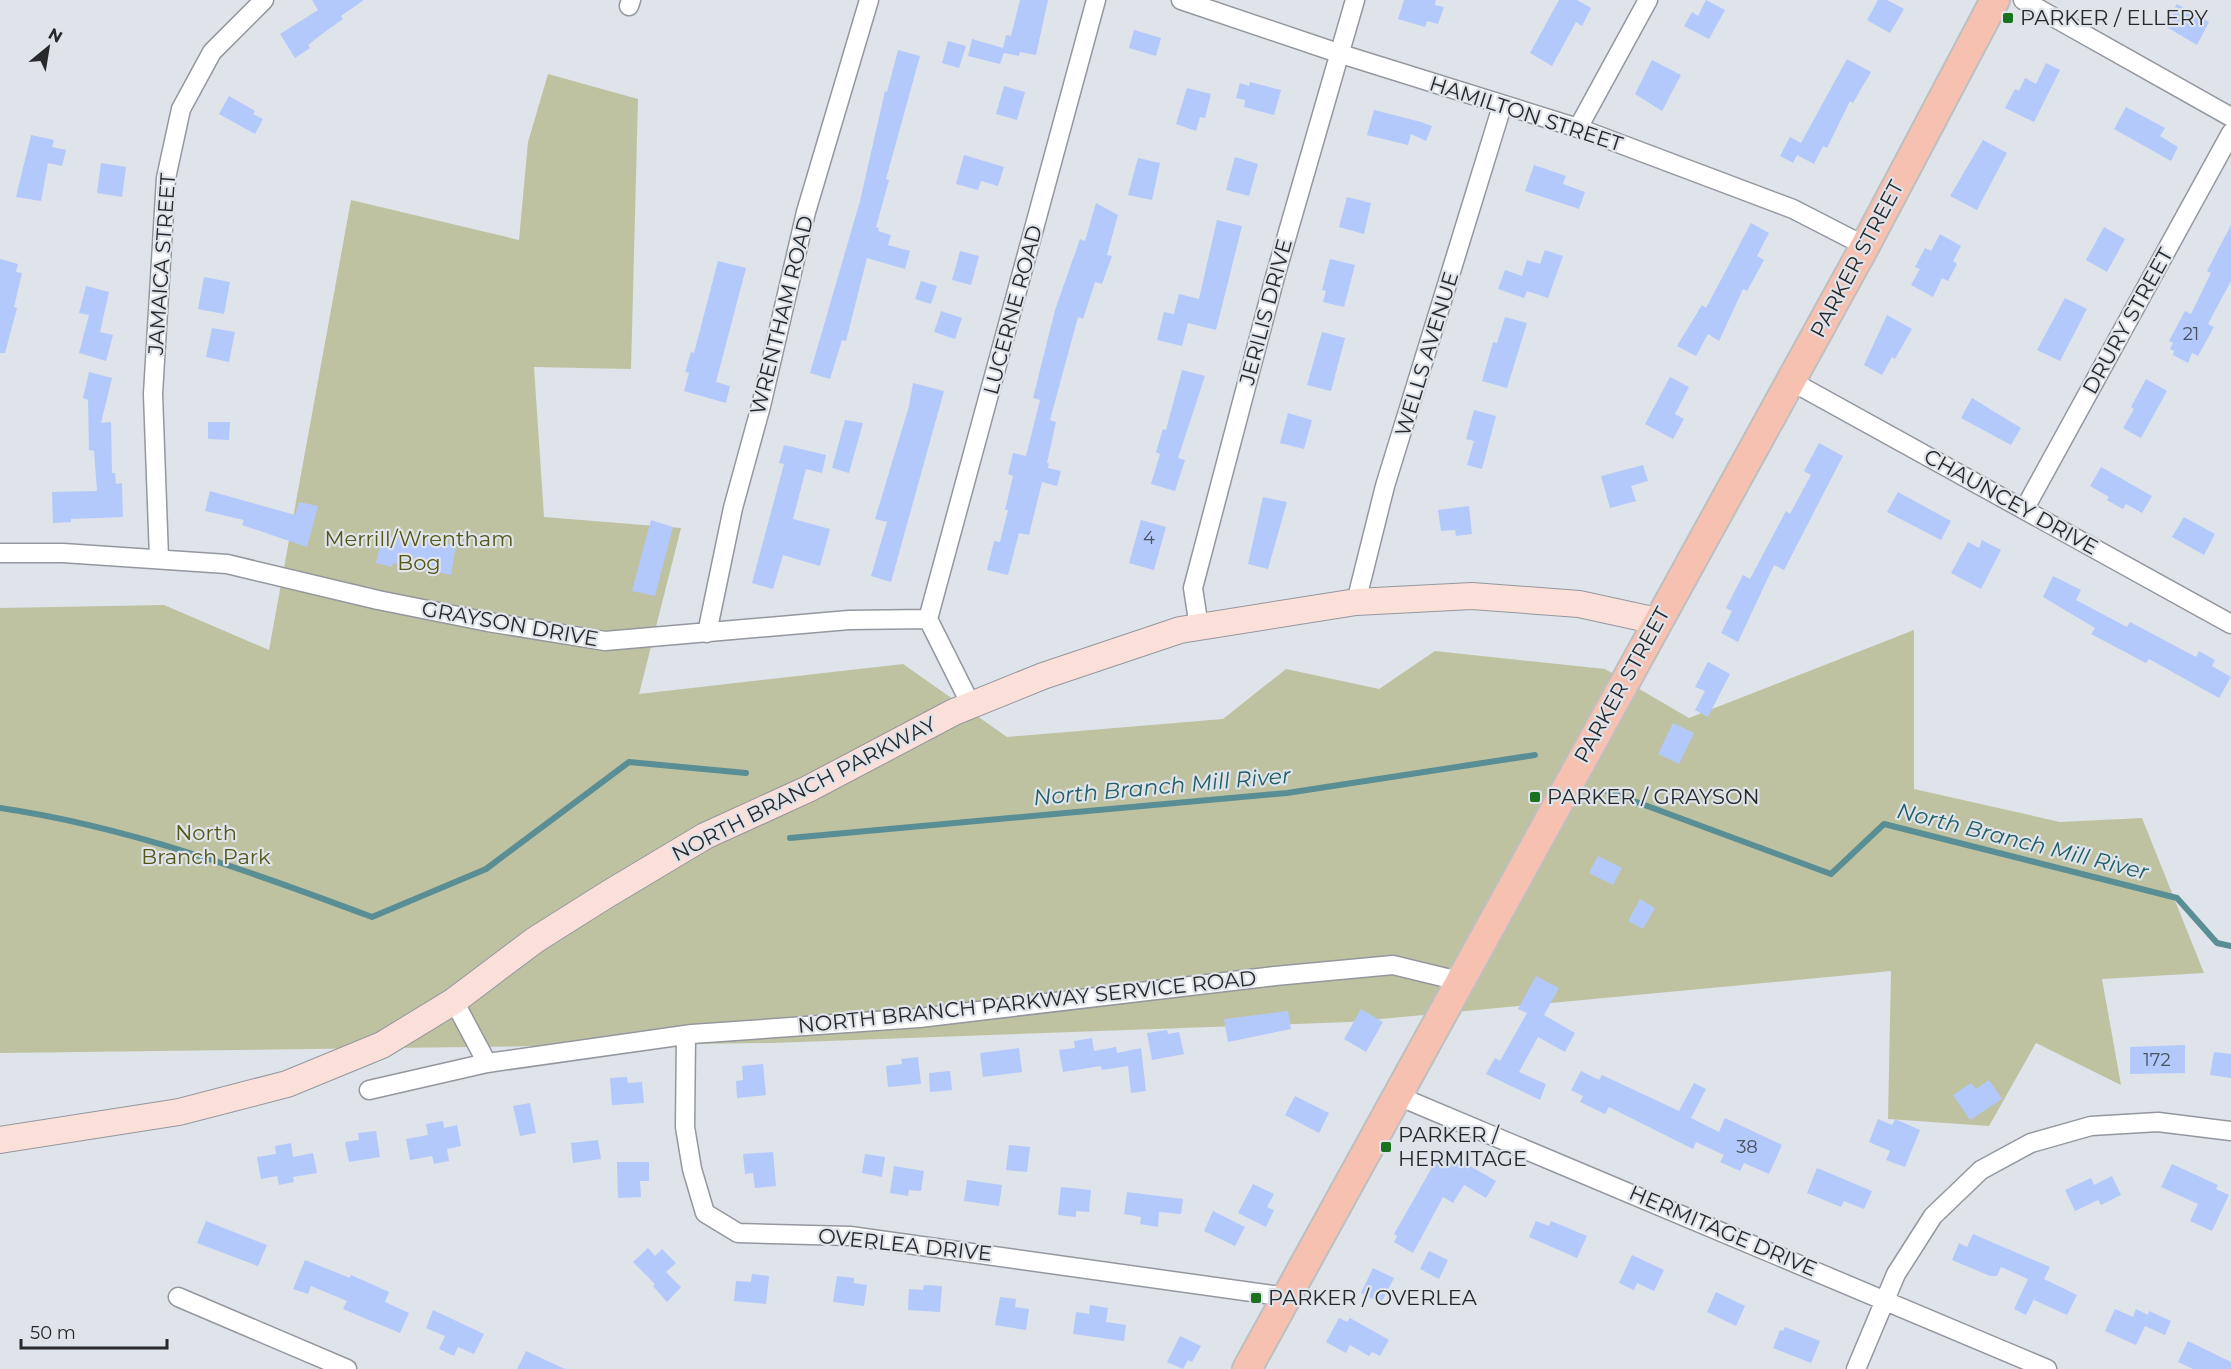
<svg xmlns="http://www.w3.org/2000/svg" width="2231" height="1369" font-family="Montserrat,sans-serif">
<rect width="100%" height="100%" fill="#dfe3ea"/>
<path fill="#bfc2a0" d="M548,74L638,99L631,369L534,367L544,517L681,528L639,694L903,664L1007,737L1223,719L1286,669L1379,689L1435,651L1605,669L1689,718L1914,630V789L2060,822L2142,818L2204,973L2102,979L2121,1085L2036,1043L1989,1126L1888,1119L1891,971L1349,1022L772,1043L0,1053V608L164,605L269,650L351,200L519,240L528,142Z"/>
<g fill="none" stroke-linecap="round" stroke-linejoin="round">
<path stroke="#598e95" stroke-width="6" d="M1604,790L1831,874L1884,824L2177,898L2217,943L2231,946
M0,808C125,826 255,873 372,917L486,869L629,762L746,773
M790,838L1287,793L1535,755"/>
</g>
<path fill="#b3c9fb" d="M312,0H364L341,16L343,19L322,34L308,45L310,48L295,58L280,34L318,10Z
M1020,0H1048L1036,55L1020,52L1019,56L1004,53L1000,64L968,56L972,39L1003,48L1006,35L1011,36Z
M1404,0H1436L1435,5L1444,7L1438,24L1427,21L1425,27L1398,19Z
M1559,0H1577L1591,8L1582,26L1576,22L1552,66L1530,53Z
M1706,0L1725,10L1709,39L1684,26L1692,12L1698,16Z
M1878,0H1887L1904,9L1890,33L1867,20Z
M2177,4L2209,22L2197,45L2165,26Z
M1134,30L1161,38L1156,56L1129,48Z
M948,41L966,46L959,68L942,63Z
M898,50L920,56L886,179L889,180L876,227L879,228L878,231L891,235L888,245L910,251L905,269L867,258L846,341L842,340L830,379L810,373L860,201L885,91L887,92Z
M1847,59L1871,72L1853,103L1850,101L1827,148L1823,146L1814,164L1797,155L1793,163L1780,156L1790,137L1801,143Z
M1652,60L1681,75L1662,111L1635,94Z
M2046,63L2060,70L2034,122L2005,108L2015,89L2019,91L2025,78L2036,84Z
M1250,82L1281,90L1274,115L1244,107L1245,100L1236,98L1240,83L1249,86Z
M1004,86L1025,92L1017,120L996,114Z
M1187,88L1211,94L1205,118L1200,117L1196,131L1176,124Z
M229,96L255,111L253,114L263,119L255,134L219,114Z
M2126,107L2165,128L2160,136L2178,147L2171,161L2114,129Z
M1374,110L1421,122L1432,126L1426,141L1411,134L1408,145L1367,135Z
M31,135L54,140L52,147L66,150L62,166L48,163L41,201L16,197Z
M1983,140L2007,153L1977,210L1950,196Z
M964,155L1004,167L998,186L981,181L978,190L956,184Z
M1235,157L1258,164L1249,196L1226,190Z
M1138,158L1160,163L1152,200L1128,195Z
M101,163L126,167L122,197L97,193Z
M1534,165L1566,176L1563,184L1585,192L1579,209L1525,191Z
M1347,197L1371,203L1364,234L1339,227Z
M1096,203L1118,215L1107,255L1112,256L1102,284L1095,282L1083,319L1078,317L1050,420L1056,422L1047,463H1049L1048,468L1061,471L1057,486L1042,482L1029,535L1019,533L1008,575L987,570L994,541L1000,542L1008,510H1005L1013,476L1008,474L1013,453L1026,456L1040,400L1033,398L1055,310L1080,239L1085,241Z
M1217,220L1242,226L1216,330L1188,323L1182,346L1157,340L1164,312L1174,314L1179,294L1199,299Z
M1751,223L1769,233L1757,256L1764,260L1747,291L1743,289L1719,341L1708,334L1696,356L1677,346L1702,305L1706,308Z
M2231,225V281L2208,324L2214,327L2198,356L2192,353L2188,363L2173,355L2174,351L2170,349L2173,343L2169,341L2185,311L2191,314L2211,273L2207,271Z
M2104,227L2125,239L2107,272L2086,260Z
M1940,234L1961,246L1953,261L1957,264L1948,281L1942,278L1933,297L1911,285L1920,269L1915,267L1925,248L1931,251Z
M1545,250L1563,256L1548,298L1527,291L1524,298L1498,289L1505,270L1522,276L1527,260L1540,264Z
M960,251L979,256L971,285L952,280Z
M0,259L18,264L16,272L22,273L14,307L17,308L5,353H0Z
M1330,259L1355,265L1344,307L1323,302L1326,291L1322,290Z
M718,261L746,268L716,382L730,386L726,403L684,391L689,373L685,372L691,352L694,353Z
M204,277L230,282L224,314L198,309Z
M921,281L937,286L931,304L915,299Z
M86,286L109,292L100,332L113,335L106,361L79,353L89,315L79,313Z
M2065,298L2087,309L2060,361L2037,350Z
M941,311L962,318L955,339L934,332Z
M1887,315L1912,329L1895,359L1892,357L1882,375L1864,365Z
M1505,317L1527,323L1507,388L1482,381L1493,342L1497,343Z
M212,328L235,332L229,362L206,357Z
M1322,332L1345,338L1331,391L1307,385Z
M1182,370L1205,376L1178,458L1185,460L1175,491L1151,484L1160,454L1156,452L1163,429L1166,430Z
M89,372L112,378L101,423L111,422L112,473H115L116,484L122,483L123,517L71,519V522L53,523L52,492L97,491L94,451L89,450L88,400L83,398Z
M1670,377L1689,387L1675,414L1684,419L1673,439L1645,424Z
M2146,379L2167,391L2141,438L2123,428L2134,409L2131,407Z
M913,383L944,391L891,582L871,576L887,522L875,519L909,406Z
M1972,398L2021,428L2011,445L1961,418Z
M1474,410L1496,416L1482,469L1467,465L1474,441L1466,439Z
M1288,413L1312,420L1304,449L1280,443Z
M845,420L863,423L849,473L832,468Z
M208,422H230L229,440L208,439Z
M1819,443L1843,456L1784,570L1774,565L1738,642L1721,633L1732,611L1726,608L1743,575L1750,579L1786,511L1790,514L1811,475L1804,471Z
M784,445L826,455L822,473L806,469L793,519L830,529L820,566L783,555L773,589L752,583L784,464L779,463Z
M1643,465L1648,481L1631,486L1636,501L1610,508L1601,476Z
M2101,467L2152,496L2142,513L2126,504L2123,509L2107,500L2109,497L2090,486Z
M210,491L295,515L299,502L318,506L307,547L242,525L244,520L205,511Z
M1898,492L1951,521L1941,540L1887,512Z
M1263,497L1287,502L1268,569L1248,564Z
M1469,506L1472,534L1456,536L1455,530L1441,531L1438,510Z
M2184,517L2215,534L2204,555L2172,537Z
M651,520L673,527L655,596L632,591Z
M1141,520L1166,527L1154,570L1129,563Z
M383,534L425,545L426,540L456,545L451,575L393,563L392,567L376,563Z
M1982,540L2001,550L1981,589L1951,573L1968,542L1979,548Z
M2053,576L2081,590L2076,600L2127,627L2130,622L2196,657L2199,651L2215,660L2212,666L2231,677L2219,698L2149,659L2146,663L2091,634L2095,628L2043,597Z
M1708,662L1730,674L1708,717L1695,710L1705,691L1695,687Z
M1673,723L1694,733L1679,764L1658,754Z
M1598,856L1622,868L1613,885L1589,873Z
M1640,899L1655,908L1643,929L1628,921Z
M1536,976L1559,988L1544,1015L1575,1033L1565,1052L1538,1037L1519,1072L1546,1084L1540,1100L1486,1074L1495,1058L1500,1061L1527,1013L1518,1009Z
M1361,1009L1383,1022L1366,1052L1344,1039Z
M1288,1011L1291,1029L1228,1042L1224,1019Z
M1167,1030L1168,1034L1179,1032L1184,1054L1152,1060L1147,1033Z
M1092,1038L1094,1051L1116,1047L1117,1053L1141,1048L1146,1091L1131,1093L1128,1066L1102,1070L1101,1066L1063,1072L1059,1050L1075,1048L1074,1041Z
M2185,1045V1073L2130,1074V1047Z
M1019,1048L1022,1072L983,1077L980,1053Z
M2214,1052L2231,1054V1078L2210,1075Z
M918,1057L921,1084L888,1087L886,1066L902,1064L901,1059Z
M763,1064L766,1095L737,1098L736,1081L743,1080L742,1066Z
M950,1071L952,1090L930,1092L929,1073Z
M1581,1071L1599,1080L1602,1075L1679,1111L1694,1083L1706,1089L1691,1118L1719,1132L1725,1118L1782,1145L1769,1174L1744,1163L1740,1171L1720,1162L1724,1155L1696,1142L1693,1149L1609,1107L1605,1114L1580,1102L1583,1096L1571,1090Z
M627,1077L628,1083L642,1082L644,1103L612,1105L610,1078Z
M1989,1080L2002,1099L1970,1120L1953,1095L1971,1083L1976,1089Z
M1295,1096L1329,1113L1319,1133L1285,1115Z
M530,1103L536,1133L520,1136L513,1106Z
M1878,1119L1892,1125L1895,1119L1920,1130L1905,1167L1886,1160L1890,1151L1869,1142Z
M443,1121L444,1128L457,1125L461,1146L447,1149L449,1161L434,1164L432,1156L410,1160L406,1139L428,1135L426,1124Z
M376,1131L380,1157L349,1162L345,1142L359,1140L358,1133Z
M598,1140L601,1159L573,1163L571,1143Z
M291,1143L293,1157L313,1153L317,1173L293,1177L294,1182L279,1185L277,1176L261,1179L257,1157L276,1154L275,1146Z
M1009,1145L1030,1147L1027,1172L1006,1170Z
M1442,1150L1496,1181L1486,1198L1464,1185L1453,1203L1443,1197L1413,1253L1394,1242L1397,1236L1394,1234Z
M773,1152L776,1186L755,1188L753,1173L745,1174L743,1154Z
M865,1154L885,1157L882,1177L862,1173Z
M617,1162H649V1181H640L641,1197L618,1198Z
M2172,1164L2218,1185L2216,1189L2229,1195L2212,1231L2190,1221L2198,1204L2161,1187Z
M894,1166L924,1171L921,1191L909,1190L908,1196L890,1193Z
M1817,1168L1872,1191L1864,1209L1844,1201L1841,1207L1807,1193Z
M2112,1176L2121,1195L2101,1205L2098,1200L2075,1211L2065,1190L2091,1178L2094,1185Z
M967,1180L1002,1185L999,1206L964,1201Z
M1253,1184L1274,1194L1267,1207L1274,1210L1266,1227L1238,1213Z
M1061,1187L1091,1190L1089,1212L1076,1211V1217L1058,1215Z
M1127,1192L1183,1199L1181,1214L1159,1212L1158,1227L1140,1224L1141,1217L1124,1214Z
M1213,1211L1245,1227L1235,1246L1204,1231Z
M206,1221L267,1245L258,1266L197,1243Z
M1536,1221L1549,1226L1551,1221L1587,1236L1577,1258L1529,1237Z
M1973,1234L2050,1267L2044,1279L2077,1295L2067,1315L2034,1300L2036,1295L2026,1315L2014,1309L2028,1279L2001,1267L1997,1276H1990L1952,1260L1959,1243L1967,1247Z
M648,1248L655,1256L662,1249L676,1263L666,1272L681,1287L667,1302L653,1286L655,1284L633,1262Z
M1429,1251L1448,1260L1439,1279L1420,1269Z
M1632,1255L1664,1270L1654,1291L1637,1283L1634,1290L1619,1283Z
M305,1260L350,1278L351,1275L389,1292L385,1302L409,1313L400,1333L343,1309L347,1301L311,1286L308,1294L293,1289Z
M1373,1268L1394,1278L1381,1303L1361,1293Z
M752,1274L769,1276L766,1304L734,1301L736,1281L751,1282Z
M837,1276L854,1278V1283L867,1285L864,1306L833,1302Z
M924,1285L942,1286L940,1312L908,1310L909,1289L923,1290Z
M1716,1292L1745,1306L1736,1326L1707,1312Z
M1000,1297L1016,1299L1015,1307L1029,1309L1026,1330L995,1325Z
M1090,1305L1108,1308L1106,1322L1126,1325L1124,1341L1073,1334L1076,1312L1089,1314Z
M2115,1309L2133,1317L2136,1309L2148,1315L2149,1311L2171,1321L2165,1335L2145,1326L2136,1345L2105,1331Z
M433,1310L484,1334L474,1354L458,1347L454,1356L439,1349L445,1336L426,1328Z
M1339,1318L1347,1322L1350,1318L1389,1340L1380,1356L1372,1352L1369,1356L1350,1345L1346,1353L1326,1342Z
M1785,1327L1820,1341L1811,1363L1773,1348L1780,1330L1783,1331Z
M1180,1336L1201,1346L1192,1362L1188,1360L1183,1369L1167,1362Z
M2188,1341L2231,1362V1369H2193L2178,1362Z
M526,1351L565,1369H517Z"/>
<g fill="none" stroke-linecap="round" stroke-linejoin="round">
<defs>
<path id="street" d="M1181,0L1341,54L1578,128L1793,209L1865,246
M2023,0L2231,117
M629,6L631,0
M1578,128L1648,0
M1791,381L2231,624
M2025,508L2231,133
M0,553H63L227,564L378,600L488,622L605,641L849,620L928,619L971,705
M159,558L153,394L166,178L181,109L212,52L264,0
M1356,602L1385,486L1502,106
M928,619L1096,0
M1199,627L1193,588L1275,277L1355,0
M707,633L733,508L761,406L806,212L869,0
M454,1001L487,1063
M686,1035L685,1127L692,1169L705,1213L738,1233L850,1236L1287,1297
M369,1090L487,1063L692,1034L919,1018L1275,976L1393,965L1459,981
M1398,1096L2047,1369
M178,1297L347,1369
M1856,1369L1896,1274L1933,1216L1981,1170L2031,1143L2091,1126L2158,1122L2231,1131"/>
<path id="secondary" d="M0,1140L179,1112L287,1084L382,1045L454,1001L535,940L608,894L705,836L808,789L954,712L1043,676L1180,630L1356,602L1472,596L1579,604L1657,621"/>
<path id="primary" d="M1247,1369L1865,246L1995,0"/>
</defs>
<use href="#street" stroke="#94979e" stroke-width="21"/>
<use href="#secondary" stroke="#94979e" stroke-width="28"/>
<use href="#primary" stroke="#bebfbf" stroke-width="32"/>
<use href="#street" stroke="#fff" stroke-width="18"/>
<use href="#secondary" stroke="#fbe0d9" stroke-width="26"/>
<use href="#primary" stroke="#f7c1b2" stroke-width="28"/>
</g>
<g fill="#1b721e" stroke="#dfe3ea" stroke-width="2">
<rect x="2002" y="12" width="12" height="12" rx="3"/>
<rect x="1529" y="791" width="12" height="12" rx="3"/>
<rect x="1380" y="1141" width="12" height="12" rx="3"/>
<rect x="1250" y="1292" width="12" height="12" rx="3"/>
</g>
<g text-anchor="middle" stroke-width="4.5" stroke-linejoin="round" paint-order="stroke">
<g font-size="18" fill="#4a515f">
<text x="2191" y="340">21</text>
<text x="1149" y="544">4</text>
<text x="2157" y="1066">172</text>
<text x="1747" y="1153">38</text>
</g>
<g font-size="21" fill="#27292b" stroke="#dfe3ea" text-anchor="start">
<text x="2020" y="25">PARKER / ELLERY</text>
<text x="1547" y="804">PARKER / GRAYSON</text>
<text x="1398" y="1142">PARKER /<tspan x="1398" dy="24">HERMITAGE</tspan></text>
<text x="1268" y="1305">PARKER / OVERLEA</text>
</g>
<g font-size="21" fill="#27292b" stroke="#dfe3ea">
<text transform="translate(1526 114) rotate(18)" y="7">HAMILTON STREET</text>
<text transform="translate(1857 259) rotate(-62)" y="7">PARKER STREET</text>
<text transform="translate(162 264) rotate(-86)" y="7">JAMAICA STREET</text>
<text transform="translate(1013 310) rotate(-75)" y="7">LUCERNE ROAD</text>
<text transform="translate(1266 312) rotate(-75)" y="7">JERILIS DRIVE</text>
<text transform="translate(782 315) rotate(-76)" y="7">WRENTHAM ROAD</text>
<text transform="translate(2128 321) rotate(-61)" y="7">DRURY STREET</text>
<text transform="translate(1427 354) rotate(-73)" y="7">WELLS AVENUE</text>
<text transform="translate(2011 502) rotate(29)" y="7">CHAUNCEY DRIVE</text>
<text transform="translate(510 624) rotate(10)" y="7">GRAYSON DRIVE</text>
<text transform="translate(1622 685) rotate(-61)" y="7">PARKER STREET</text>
<text transform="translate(804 789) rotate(-27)" y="7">NORTH BRANCH PARKWAY</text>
<text transform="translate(1027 1002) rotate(-6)" y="7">NORTH BRANCH PARKWAY SERVICE ROAD</text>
<text transform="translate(1723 1231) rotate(23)" y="7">HERMITAGE DRIVE</text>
<text transform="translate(905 1245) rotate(6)" y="7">OVERLEA DRIVE</text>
</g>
<g font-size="21" fill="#545616" stroke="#dfe3ea">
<text x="419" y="546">Merrill/Wrentham<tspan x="419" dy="24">Bog</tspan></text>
<text x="206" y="840">North<tspan x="206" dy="24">Branch Park</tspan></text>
</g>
<g font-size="22" font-style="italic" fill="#215f66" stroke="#dfe3ea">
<text transform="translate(1162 786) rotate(-5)" y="8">North Branch Mill River</text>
<text transform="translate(2023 841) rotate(14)" y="8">North Branch Mill River</text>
</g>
</g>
<g transform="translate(48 48) rotate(30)" stroke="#dfe3ea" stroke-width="4.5" paint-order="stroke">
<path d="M0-4.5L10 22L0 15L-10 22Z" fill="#27292b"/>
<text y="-9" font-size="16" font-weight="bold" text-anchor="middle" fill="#27292b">N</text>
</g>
<path d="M21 1339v9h146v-9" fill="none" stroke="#27292b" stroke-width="3"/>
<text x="30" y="1339" font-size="18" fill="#27292b" stroke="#dfe3ea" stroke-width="4.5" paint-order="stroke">50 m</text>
</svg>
